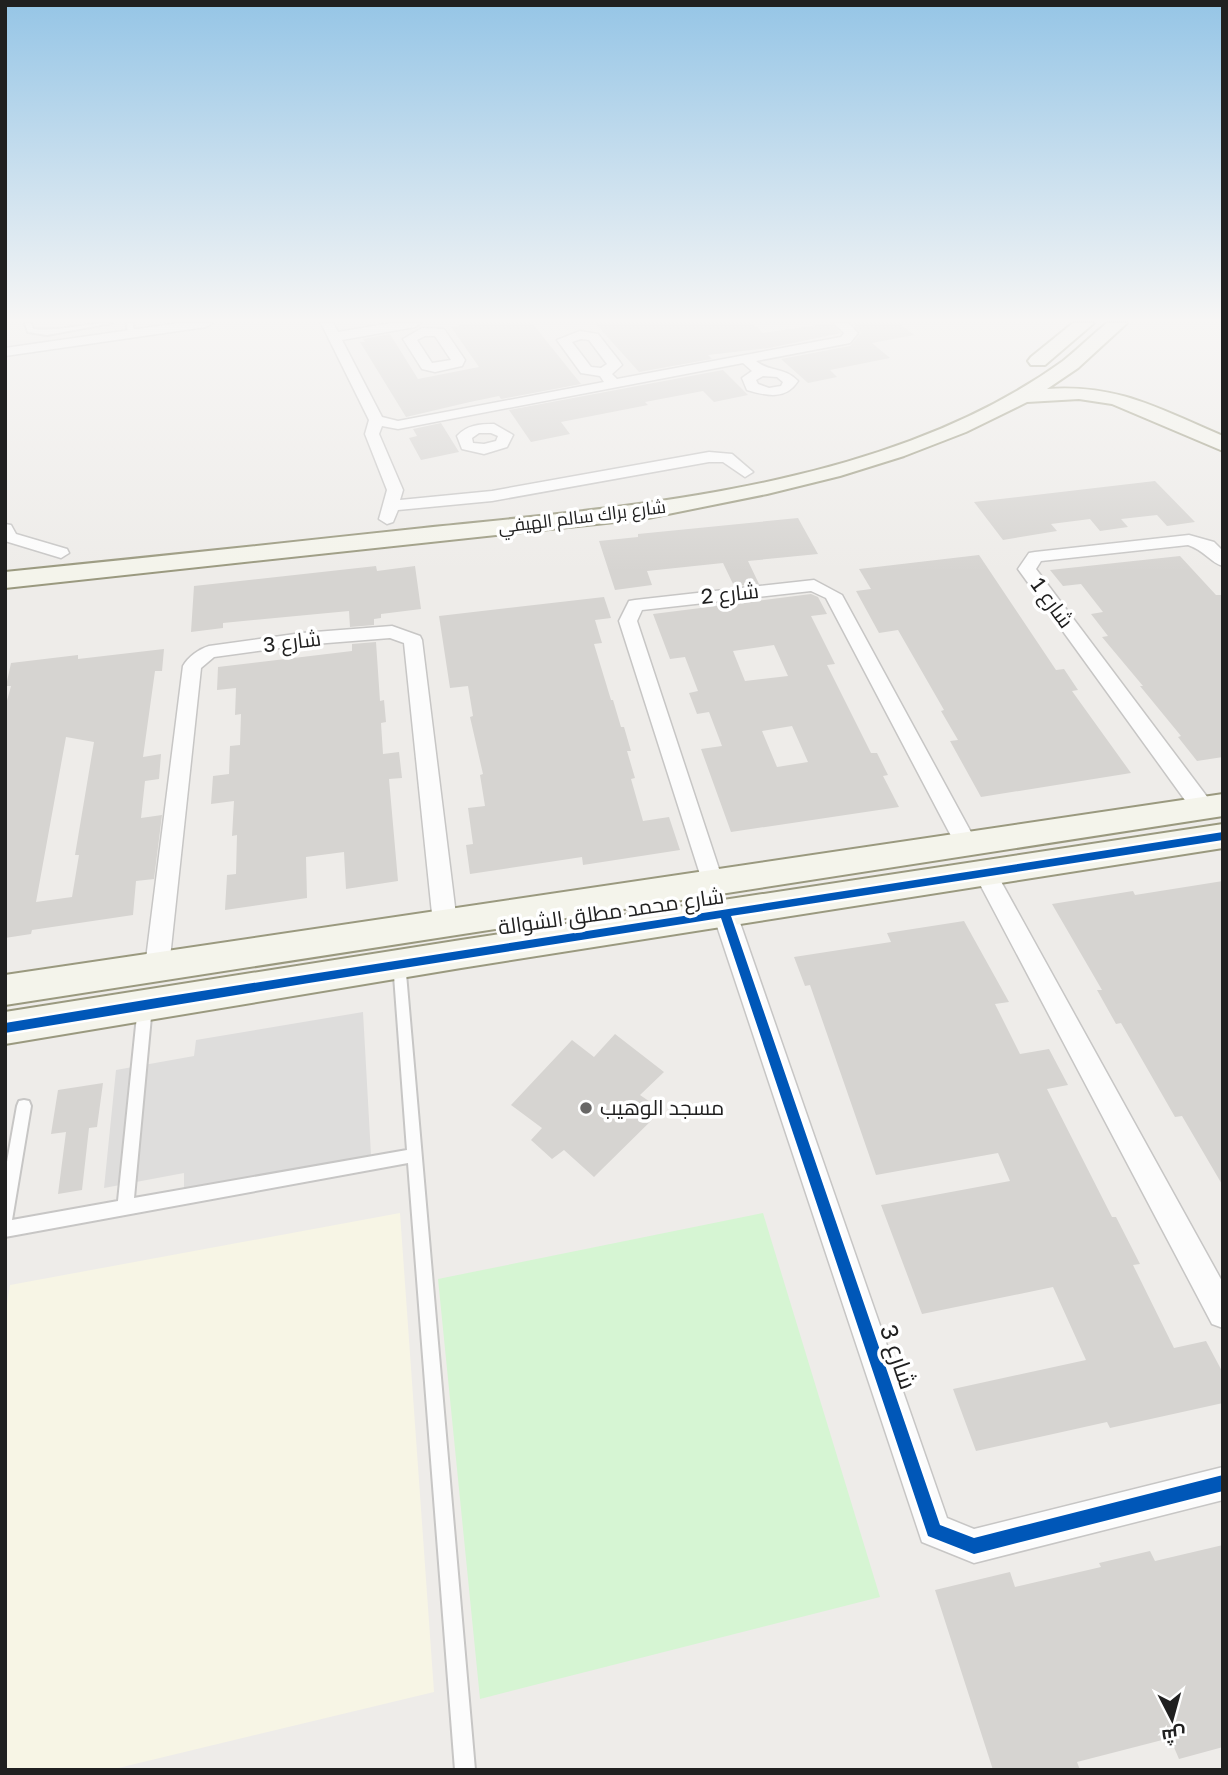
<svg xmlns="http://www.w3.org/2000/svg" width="1228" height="1775" font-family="'Golos Text',Cairo,sans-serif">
<rect width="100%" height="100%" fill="#eeece9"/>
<path fill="#f7f5e5" d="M400,1213L434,1692L110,1770H5V1316L10,1285Z"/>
<path fill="#d6f5d3" d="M763,1213L880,1597L480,1699L438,1279Z"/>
<path fill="#dedddc" d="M363,1012L371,1155L184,1189V1173L104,1188L116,1070L194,1056L196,1040Z"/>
<path fill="#d6d4d1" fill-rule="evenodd" d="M472,323H532L581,384L501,399L499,396L470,402L406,417L360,342H365L363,339L390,334L418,379L479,367L451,327Z
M595,323H752L763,333L831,323L841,333L769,348L708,355L712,359L639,372Z
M852,323H899L914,335L872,343L890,358L830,370L837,377L808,383L781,359L850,346L861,333Z
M723,370L748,395L714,402L703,391L645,402L648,405L561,422L570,434L531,442L509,410Z
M441,423L459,452L421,460L409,438L417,436L413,429Z
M1155,481L1195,522L1167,526L1157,515L1121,519L1128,527L1100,531L1090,519L1051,524L1057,531L1003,540L974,502Z
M798,518L818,554L748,561L759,584L734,586L723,563L647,571L652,585L615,590L599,541L638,537V534Z
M979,555L1056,670L1064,669L1078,690L1072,691L1131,773L981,797L950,741L958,740L941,711L944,710L898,630L879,633L856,591L871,589L859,569Z
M1180,556L1216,595H1223V757L1197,761L1178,737L1181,736L1140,686H1143L1102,637L1108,636L1091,614L1103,612L1081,584L1063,586L1050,570Z
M376,566L377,571L415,566L421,609L381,614V618L374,619V625L350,627L349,611L223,623V628L191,632L194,586Z
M811,594L818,597L827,614L811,616L835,664L827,665L871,753H877L888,775L883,776L899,807L731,832L701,749L722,746L709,712L697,714L689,693L698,691L685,657L670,659L653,614ZM774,645L788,676L745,681L733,651ZM792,726L808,762L777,767L762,731Z
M604,597L611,618L595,620L602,643L594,644L611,700H613L621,727H624L631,751H627L635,778L631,779L643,821L669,817L680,850L583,865L582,857L470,874L466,845L473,844L468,808L485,806L480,775L483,774L470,717L473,716L468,686L450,688L439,616Z
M376,642L380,701L384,700L386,722L381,723L383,754L399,752L402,778L389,779L398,881L346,889L344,852L306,857L307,898L225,910L227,875L236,874L237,835L232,836L234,801L211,804L213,776L229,774L230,746L240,745L241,714L235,715L236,688L217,690L218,667L352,651V644Z
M164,649L162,671H155L143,757L161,754L159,779L145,781L141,818L162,815L154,879L136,881L133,915L32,930L31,934L5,938V708L11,686H6L11,663L78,655V659ZM66,737L94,742L75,855H79L72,897L36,902Z
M1223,881V1186L1182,1116L1175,1117L1121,1023L1116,1024L1097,990H1102L1052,904L1133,891L1135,895Z
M964,921L1009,1002L995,1004L1020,1054L1049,1049L1068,1085L1047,1089L1112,1217H1116L1140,1264L1133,1265L1174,1348L1206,1341L1223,1373V1403L1110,1428L1107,1422L976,1451L953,1389L1086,1360L1053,1287L922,1314L881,1205L1010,1181L998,1153L876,1175L810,985L805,986L794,957L891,942L887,933Z
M615,1034L664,1072L640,1095L662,1110L594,1177L564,1150L552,1159L531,1140L542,1128L511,1105L572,1040L594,1057Z
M103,1083L97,1127L89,1128L82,1190L58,1194L66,1132L51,1134L58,1090Z
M1223,1545V1747L1179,1759L1170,1738L1077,1762L1080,1770H993L935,1590L1010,1572L1015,1587L1101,1567L1099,1563L1150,1551L1155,1561Z"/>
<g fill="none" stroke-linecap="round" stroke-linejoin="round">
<defs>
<path id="lane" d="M25,323H31L33,329C60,332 86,323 112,323L47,335L28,332Z
M127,323H133L134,335L128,334Z
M399,957L404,958L405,962L475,1770H455L408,1163L5,1237V1173L17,1106L19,1101L24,1100L29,1101L31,1106L12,1220L118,1201L138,1006L140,1002L145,1000L150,1002L152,1006L134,1198L407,1150L393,962L394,958Z"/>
<path id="street" d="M179,323H212L206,327L5,356V348Z
M321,323H333L338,332L392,323H421L415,327L342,340L382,417L398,421L604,382L600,376L581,373L557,340L580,331L598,334L620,362L622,365L612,374L617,379L841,337L844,333L834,323H848L858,333L850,343L756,361C769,372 785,367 798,381C786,400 767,396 747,390L742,378L752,371L743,363L398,429L382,426L379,434L403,490L400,500L492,491L709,452L732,454L753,472L745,477L723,462H709L492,501L398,510L393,522L387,524L379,519L387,490L365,434L369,420ZM581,339L589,340L607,364L601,368L591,367L572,342ZM763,376L777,377L783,382L781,386L769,388L758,384L756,380Z
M422,328L444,329L465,360L462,366L435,372L422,369L403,339ZM425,336H435L451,360L432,363L417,340Z
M494,424L513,435L507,447L484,454L462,449L457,436C467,425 479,424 494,424ZM479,433H491L498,436L496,441L484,444L473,443L472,438Z
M5,524L11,525L16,534L67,549L69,553L61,558L5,541Z
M1189,535L1214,542L1223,551V566C1211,563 1204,550 1188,545L1041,561L1036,569L1211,802L1214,808L1211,814L1203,816L1195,814L1018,569L1029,553L1035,552Z
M814,580L842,595L978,845L975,851L967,853L959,851L826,598L811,591L642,610L637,621L724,884L721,890L713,893L705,890L619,621L629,601L635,600Z
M392,626L420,636L422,640L457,923L453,930L445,932L437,930L433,923L404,643L390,638L302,645L214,657L201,668L169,967L166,974L157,977L148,974L145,967L183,666C188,657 199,649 209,646L302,633Z
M985,864L993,867L1223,1283V1328L1212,1324L974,873L977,867Z
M725,905L733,907L737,914L947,1518L974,1529L1223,1467V1500L974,1563L922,1542L713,914L717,907Z"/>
<path id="secondary" d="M1073,323H1094L1045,365H1031L1028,361L1031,357Z
M1107,323H1127L1078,368L1047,389C1118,384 1159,409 1223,436V451L1112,404L1079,399L1027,402L966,432L904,456L840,476L767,494L643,519L5,588V572C145,558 284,543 424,528C634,506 886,489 1063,361C1078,349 1092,335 1107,323Z
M1223,794V816L5,1005V975Z
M1223,824V848L461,968L5,1044V1012L461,940Z"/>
</defs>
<use href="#lane" stroke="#c7c6c5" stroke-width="4"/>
<use href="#street" stroke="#c7c6c5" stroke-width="3"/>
<use href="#secondary" stroke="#9a997f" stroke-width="4"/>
<use href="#lane" fill="#fcfcfc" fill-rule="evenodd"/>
<use href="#street" fill="#fcfcfc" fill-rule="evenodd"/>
<use href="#secondary" fill="#f4f4eb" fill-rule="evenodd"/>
<defs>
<path id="cycleway" d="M1223,832V840L731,916L940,1525L974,1538L1223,1475V1491L974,1554L928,1536L926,1530L721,918L309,983L5,1033V1023L157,998Z"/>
</defs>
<use href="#cycleway" stroke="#fff" stroke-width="5"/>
<use href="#cycleway" fill="#0057b8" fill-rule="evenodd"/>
</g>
<linearGradient id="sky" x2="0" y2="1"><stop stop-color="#95c5e6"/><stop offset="0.56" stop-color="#f7f6f5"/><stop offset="1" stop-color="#f7f6f5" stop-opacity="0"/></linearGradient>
<rect width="1228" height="572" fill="url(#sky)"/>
<circle fill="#686766" stroke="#fff" stroke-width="2.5" cx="586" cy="1108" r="7"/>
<g text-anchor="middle" stroke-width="7" stroke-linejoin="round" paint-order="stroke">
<g font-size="18" fill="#202020" stroke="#fff">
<text transform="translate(582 517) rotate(-7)" y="6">شارع براك سالم الهيفي</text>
</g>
<g font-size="21" fill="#202020" stroke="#fff">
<text transform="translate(730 594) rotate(-6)" y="7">شارع 2</text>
<text transform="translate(1052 603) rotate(54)" y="7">شارع 1</text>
<text transform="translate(292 642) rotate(-7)" y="7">شارع 3</text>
<text transform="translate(611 912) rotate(-8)" y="7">شارع محمد مطلق الشوالة</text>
</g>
<g font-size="21" fill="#202020" stroke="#fff" text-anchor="start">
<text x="600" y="1115">مسجد الوهيب</text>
</g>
<g font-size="24" fill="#202020" stroke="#fff">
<text transform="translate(898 1357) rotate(71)" y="8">شارع 3</text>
</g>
</g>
<rect width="1228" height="1775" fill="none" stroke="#202020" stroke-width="14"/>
<g transform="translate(1172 1719) rotate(174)" stroke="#ffffff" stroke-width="5" paint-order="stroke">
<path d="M0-5L12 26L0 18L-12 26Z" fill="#202020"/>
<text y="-10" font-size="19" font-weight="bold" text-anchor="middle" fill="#202020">ش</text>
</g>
</svg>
